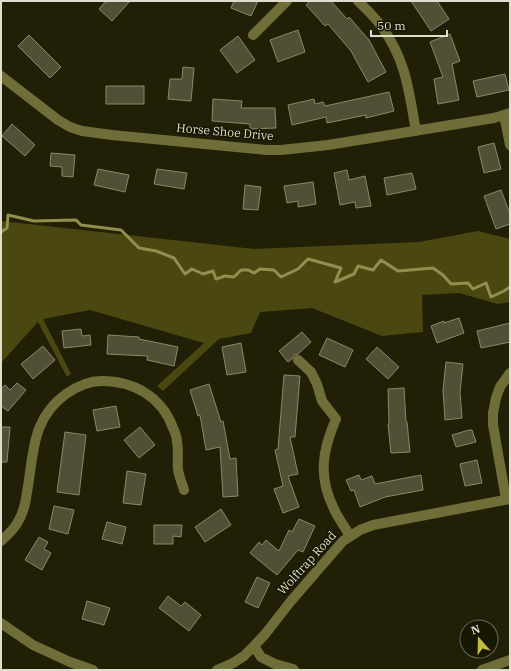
<svg xmlns="http://www.w3.org/2000/svg" width="511" height="671" font-family="'IBM Plex Serif',serif">
<rect width="100%" height="100%" fill="#212007"/>
<path fill="#4a4711" d="M1,221L254,249L419,242L478,231L510,239V302L498,304L459,293L422,295L423,332L382,336L312,308L260,312L251,333L219,339L163,391L157,386L204,343L90,310L43,319L71,374L67,377L38,322L1,363Z"/>
<g fill="none" stroke-linecap="round" stroke-linejoin="round">
<path stroke="#918f4e" stroke-width="3" d="M1,232L7,228L8,215L34,221L76,220L81,225L121,230L139,248L156,251L174,258L185,274L192,269L203,274L213,271L216,279L225,276L234,277L241,270H248L254,273L260,269L274,270L281,277L298,269L308,259L341,268L335,282L354,274L358,266L373,270L381,260L398,271L433,268L443,275L451,284L468,283L473,289L486,283L491,297L504,291L510,287"/>
</g>
<path fill="#515036" stroke="#89886c" d="M106,1H130L112,21L99,9Z
M234,1H258L251,16L231,8Z
M310,1H331L347,19L349,17L369,40L386,72L368,82L351,51L328,24L325,26L306,5Z
M411,1H437L449,19L431,31Z
M298,30L305,52L278,62L270,40Z
M450,34L460,61L452,64L459,100L438,104L434,79L443,77L430,42Z
M29,35L61,67L50,78L18,46Z
M238,36L255,60L237,73L220,50Z
M183,67L194,68L191,101L168,99L170,79H182Z
M505,74L509,90L477,97L473,81Z
M106,86H144V104H106Z
M389,92L394,111L366,118V115L327,123L326,117L292,125L288,105L314,99L315,104L323,102L325,106Z
M213,99L242,101L241,108H275L276,128L250,129V124L212,121Z
M12,124L35,145L25,156L2,136Z
M494,143L501,169L484,173L478,147Z
M51,153L75,155L73,177L62,176V167L50,166Z
M98,169L129,175L125,192L94,185Z
M157,169L187,173L184,189L154,184Z
M347,170L349,180L365,176L371,206L356,208L355,202L340,205L334,173Z
M412,173L416,189L387,195L384,178Z
M313,182L316,204L298,207V201L287,203L284,186Z
M245,185L261,187L258,210L243,209Z
M501,190L510,214V224L496,229L484,196Z
M459,318L464,333L437,343L431,326L444,321V323Z
M510,323V342L481,348L477,331Z
M81,329L82,336L90,335L91,345L64,348L62,331Z
M302,332L311,342L298,354L294,355L292,359L288,362L279,351Z
M108,335L139,337V339L178,347L174,366L147,360L148,356L107,354Z
M327,338L353,350L345,367L319,355Z
M241,343L246,372L227,375L222,347Z
M43,346L55,360L33,379L21,364Z
M377,347L399,367L388,379L366,359Z
M446,362L463,364L460,392L462,418L445,420L443,390Z
M284,375L300,376L295,437H290L298,474L288,476L299,507L283,513L274,489L283,486L275,450L278,449Z
M17,383L26,390L8,411L1,406V389L5,385L10,390Z
M209,384L221,422L223,421L230,459L236,458L238,496L223,497L220,447L206,450L200,415L198,416L190,390Z
M404,388L406,422H407L410,452L391,453L388,424H389L388,389Z
M116,406L120,427L97,431L93,410Z
M1,427H10L7,462H1Z
M140,427L155,445L139,458L124,440Z
M469,430H472L476,442L456,447L452,435Z
M65,432L86,435L79,495L57,492Z
M477,460L482,483L465,486L460,464Z
M127,471L146,474L141,505L123,503Z
M359,475L361,480L372,476L375,484L421,475L423,490L385,497L360,507L354,490L351,491L346,480Z
M54,506L74,510L68,534L49,529Z
M221,509L231,525L205,542L195,527Z
M299,519L315,526L303,552L298,550L277,575L250,553L259,542L262,545L266,540L279,551L289,530L292,532Z
M107,522L126,527L122,544L102,539Z
M154,525H182L181,537L173,536V544H154Z
M39,537L48,542L44,549L51,553L42,570L25,560Z
M257,577L270,583L258,608L245,602Z
M168,596L181,606L185,602L201,615L189,631L159,608Z
M87,601L110,608L104,625L82,619Z"/>
<g fill="none" stroke-linecap="round" stroke-linejoin="round">
<path stroke="#6f6e39" stroke-width="10" d="M358,1C366,9 375,17 381,26C406,59 409,92 416,131
M253,35L287,1
M1,76L58,120L70,127L82,131L112,135L266,150H281L328,145L494,118L510,113
M504,115L510,145
M298,360L311,372L317,384L322,401L336,419C322,451 318,477 334,509C338,518 345,527 350,536
M506,499L493,425V413L496,398L500,387L510,373
M1,541C8,535 16,527 20,518C24,510 26,501 27,492C34,454 31,419 66,394C76,387 90,381 102,381C134,381 162,397 173,428C175,432 177,437 177,442C179,451 177,461 178,469C179,477 182,483 184,490
M1,623L33,645L70,662L93,670
M254,646L261,657L275,664L293,669L294,670
M217,670L233,663L244,656L254,646L266,633L291,601L343,541L360,530L373,525L510,499
M482,670L510,660"/>
</g>
<g text-anchor="middle" stroke-width="3.5" stroke-linejoin="round" paint-order="stroke">
<g font-size="12" fill="#dedecf" stroke="#181701">
<text transform="translate(225 132) rotate(5)" y="4">Horse Shoe Drive</text>
<text transform="translate(307 563) rotate(-48)" y="4">Wolftrap Road</text>
</g>
</g>
<rect width="511" height="671" fill="none" stroke="#dedecf" stroke-width="4"/>
<g transform="translate(479 639) rotate(340)"><circle r="19" fill="#181701" stroke="#676753"/>
<path d="M0-3L7 15L0 10L-7 15Z" fill="#c2bd3f"/>
<text y="-6" font-size="11" font-weight="bold" text-anchor="middle" fill="#dedecf">N</text>
</g>
<path d="M371 30v6h76v-6" fill="none" stroke="#dedecf" stroke-width="2"/>
<text x="377" y="30" font-size="12" fill="#dedecf" stroke="#181701" stroke-width="3" paint-order="stroke">50 m</text>
</svg>
